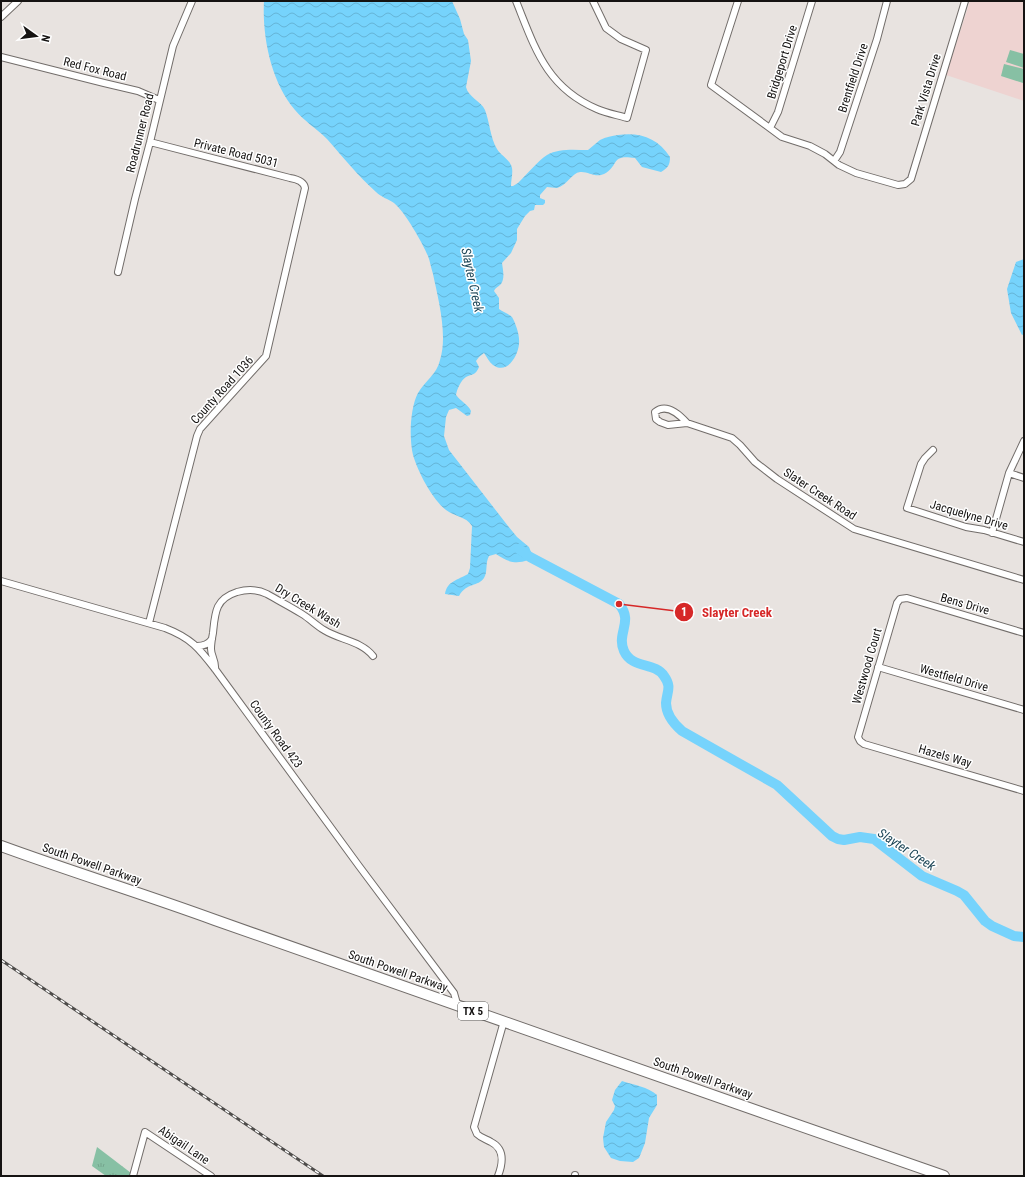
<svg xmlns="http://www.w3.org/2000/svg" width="1025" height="1177" font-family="'Roboto Condensed',sans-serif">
<defs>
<pattern id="grass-tufts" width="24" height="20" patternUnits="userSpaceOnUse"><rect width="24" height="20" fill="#87c0a4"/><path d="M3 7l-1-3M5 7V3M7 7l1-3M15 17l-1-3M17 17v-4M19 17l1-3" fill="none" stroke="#74a48c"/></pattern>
<pattern id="water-waves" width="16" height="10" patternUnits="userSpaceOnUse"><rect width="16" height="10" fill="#76d3fc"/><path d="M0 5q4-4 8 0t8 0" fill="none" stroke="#65b4d7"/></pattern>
</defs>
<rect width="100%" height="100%" fill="#e8e3e0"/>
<path fill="#eed3d1" d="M970,1H1024V101L946,75Z"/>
<path fill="url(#grass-tufts)" d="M97,1147L135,1176H106L92,1166Z"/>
<path fill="#87c0a4" d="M1010,50L1024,54V68L1006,62Z
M1004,64L1024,69L1023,83L1001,76Z"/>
<path fill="url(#water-waves)" d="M264,1H452L460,19L464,34L468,40L471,61L466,87C468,97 481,101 485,110C490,123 490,137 497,149C501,156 510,159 512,168C513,174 511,180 511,186H513L518,183C526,175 539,160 547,155C559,148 575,150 588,150C592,147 596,143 600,140C606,137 612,136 618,135C640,132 658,138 670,157C670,165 668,168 661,172L642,167L635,158C610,154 620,165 604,174C595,178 588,171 580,172C572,173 567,185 557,188C553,188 550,187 547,187L540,195V198L545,200V203L543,205H535L534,210L530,211L525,216L517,229V240L511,253L502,263C503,270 505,278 501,284C498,287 495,288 494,291L499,298V309C503,312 509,314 512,317C516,324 520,336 519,344C518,356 507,375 493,365C489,362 487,357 484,353L479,357L476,361L479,367C476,375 472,374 466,377C461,380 457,389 456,395C460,401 468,404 471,411L470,415L467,416L456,408L449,410L446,417L444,436L449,450L508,526L517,537L529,547L531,552L528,560C515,565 506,561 496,554L489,556C485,563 488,572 484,578C478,587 467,582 459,596L445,594C447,581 458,580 468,574L470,568L472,526C466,516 455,517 446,510C432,499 418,472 413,455C409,438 410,408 418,393C425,381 437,374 440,360C448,335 438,298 433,274C431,268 430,261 428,256C422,242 405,212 394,203C388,199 381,197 376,192C358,176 343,157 327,139C317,129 304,121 295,110C271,82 262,37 264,1Z
M1024,259V334L1022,335L1011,313L1007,289L1016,262Z
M622,1081C634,1085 648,1087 657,1095V1105L649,1118L645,1143L639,1158L633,1162L620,1161L611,1158L604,1147L603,1138L606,1122L614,1110L615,1106L612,1100L615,1090Z"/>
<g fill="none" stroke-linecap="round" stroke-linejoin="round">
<path stroke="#76d3fc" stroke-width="10" d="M519,549L530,557L619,604C634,622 616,633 624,651C632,669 655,662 664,676C672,687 667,691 666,703C666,714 674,724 682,731L777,785L832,836L838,839L844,840L860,837L874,839L922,876L957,891L964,895L985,921L992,926L1014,936L1024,937"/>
<defs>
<path id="minor" d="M516,1C535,48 546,87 597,109C606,113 617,115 627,118L646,50L621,39L606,28L593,1
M738,1L711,85L782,137L810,146L825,154L839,165L856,173L898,185L905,184L911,179L965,1
M1,17L18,1
M1,57L104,83L138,91L159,100
M770,128L778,112L812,1
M834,161L840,152L877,39L887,1
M118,272L135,199L150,142L173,46L192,1
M687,423C679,414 666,403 655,412L656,419L660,422L668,425L687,423L732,438L740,445L755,462L777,479L854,529L1024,580
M933,450L925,458L921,464L907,508L966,527L984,530L1024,542
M1009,473L1024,478
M992,533L1009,473L1024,441
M1,581L165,628C191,638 199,648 215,669L359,866L454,993L456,1000V1005
M149,623L197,436L200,429L266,356L305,188C304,181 296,179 290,178L150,142
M1024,633L907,598L900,599L897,603L858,737L860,741L864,744L1024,791
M197,646C203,646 208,645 212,639
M878,667L1024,710
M215,669C216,661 211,656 211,649C211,643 212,638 213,633C215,613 215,599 237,592C248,589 257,589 267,594C279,601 291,607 302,614C310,619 317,626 324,630C340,640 361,641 373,656
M133,1176L145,1132L211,1176
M498,1176C503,1163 505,1149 491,1142C486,1139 481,1138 477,1134L474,1127L504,1021
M575,1176V1175"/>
<path id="primary" d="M1,846C72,872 144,894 215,920C458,1007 701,1091 944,1176"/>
</defs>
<use href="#minor" stroke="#726d6a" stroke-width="8"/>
<use href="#primary" stroke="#726d6a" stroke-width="12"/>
<use href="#minor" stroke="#fff" stroke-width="6"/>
<use href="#primary" stroke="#fff" stroke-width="10"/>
<defs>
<path id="rail" d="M1,960L323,1176"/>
</defs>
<use href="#rail" stroke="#4e4c4a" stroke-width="3"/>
<use href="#rail" stroke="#fff" stroke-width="1.5" stroke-dasharray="4.5" stroke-linecap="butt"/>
</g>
<g text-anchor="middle" stroke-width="3" stroke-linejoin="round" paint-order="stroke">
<rect fill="#fff" stroke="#5b5a59" stroke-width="1" x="458" y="1002" width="30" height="18" rx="3"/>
<g font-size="11" font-weight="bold" fill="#151312">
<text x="473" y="1015">TX 5</text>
</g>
<g font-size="12" fill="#151312" stroke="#fff">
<text transform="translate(782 62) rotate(-73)" y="4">Bridgeport Drive</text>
<text transform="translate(95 69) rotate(14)" y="4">Red Fox Road</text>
<text transform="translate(853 78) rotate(-72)" y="4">Brentfield Drive</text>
<text transform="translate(926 90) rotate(-73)" y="4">Park Vista Drive</text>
<text transform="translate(140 133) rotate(-76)" y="4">Roadrunner Road</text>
<text transform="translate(236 153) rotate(14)" y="4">Private Road 5031</text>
<text transform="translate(222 390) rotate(-48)" y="4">County Road 1036</text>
<text transform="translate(820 494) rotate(33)" y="4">Slater Creek Road</text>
<text transform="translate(969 515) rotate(16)" y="4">Jacquelyne Drive</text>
<text transform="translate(965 604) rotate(16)" y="4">Bens Drive</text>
<text transform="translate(308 606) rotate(31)" y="4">Dry Creek Wash</text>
<text transform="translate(867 666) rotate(-74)" y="4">Westwood Court</text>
<text transform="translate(954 678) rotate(16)" y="4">Westfield Drive</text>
<text transform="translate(276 734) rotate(54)" y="4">County Road 423</text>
<text transform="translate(945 756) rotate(16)" y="4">Hazels Way</text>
<text transform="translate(92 864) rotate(19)" y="4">South Powell Parkway</text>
<text transform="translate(398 971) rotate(19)" y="4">South Powell Parkway</text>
<text transform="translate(703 1078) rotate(19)" y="4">South Powell Parkway</text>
<text transform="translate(184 1145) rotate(34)" y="4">Abigail Lane</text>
</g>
<g font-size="13" font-style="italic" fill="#1d4657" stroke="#fff">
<text transform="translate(473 280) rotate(78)" y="5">Slayter Creek</text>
<text transform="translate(907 849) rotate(33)" y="5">Slayter Creek</text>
</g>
</g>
<path fill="none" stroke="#d62828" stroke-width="1.5" d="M619 604L684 612"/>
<g fill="#d62828" stroke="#fff" stroke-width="1.5">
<circle cx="619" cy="604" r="4"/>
<circle cx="684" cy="612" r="10"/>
</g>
<g font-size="12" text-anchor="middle" font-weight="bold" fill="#fff">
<text x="684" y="616">1</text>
</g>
<g font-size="13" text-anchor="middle" font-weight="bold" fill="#d62828" stroke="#fff" stroke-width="3" stroke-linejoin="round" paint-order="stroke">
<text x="737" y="617">Slayter Creek</text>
</g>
<rect width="1025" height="1177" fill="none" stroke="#151312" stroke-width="4"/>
<g transform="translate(36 36) rotate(104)" stroke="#ffffff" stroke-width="3" paint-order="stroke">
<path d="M0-3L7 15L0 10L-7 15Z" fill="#151312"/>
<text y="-6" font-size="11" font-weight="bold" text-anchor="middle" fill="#151312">N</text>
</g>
</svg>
